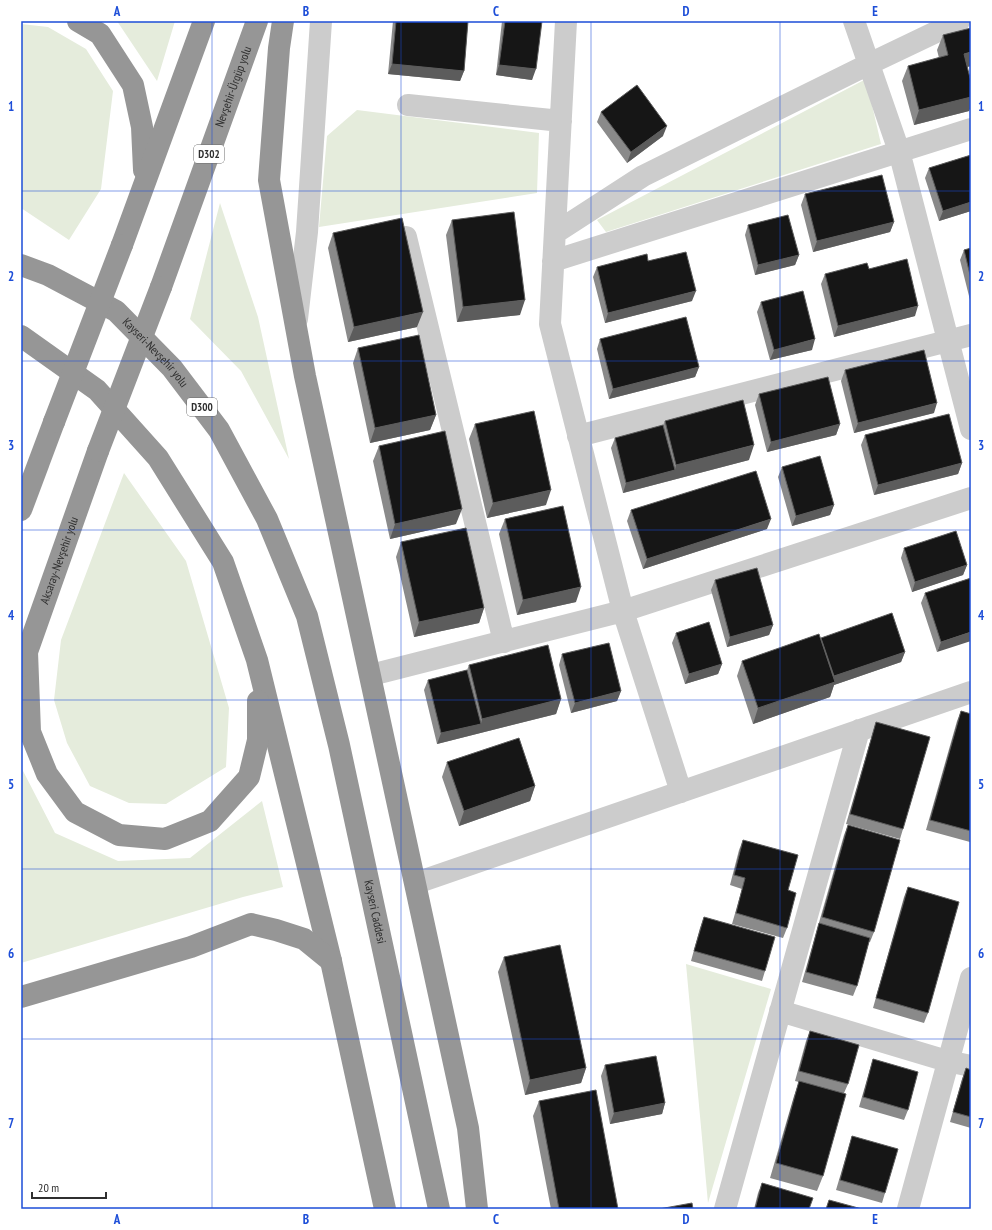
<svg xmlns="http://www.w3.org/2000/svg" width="992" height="1230" font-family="'PT Sans Narrow',sans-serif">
<rect width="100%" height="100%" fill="#fff"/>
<path fill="#e5ecdc" d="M118,21H175L157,81L117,21Z
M21,24L48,27L86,49L113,91L101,189L69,240L21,208Z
M866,79L881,144L606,232L597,220Z
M357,110L539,133L537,193L319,227L327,136Z
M220,203L258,317L289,459L241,371L190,319Z
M124,473L186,561L229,708L226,767L166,804L129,803L90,786L67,743L54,700L61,640Z
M21,767L55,833L118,861L190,858L262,801L283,887L243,897L21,963Z
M686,964L771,989L708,1203Z"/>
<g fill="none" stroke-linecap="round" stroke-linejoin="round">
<path stroke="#ccc" stroke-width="22" d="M566,21L550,324L623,611L681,792
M854,21L899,151L971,429
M408,105L561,121
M555,233L643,176L869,64L959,21
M406,237L504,642
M553,261L971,129
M297,319L307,232L321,21
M578,436L971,335
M371,675L623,611L971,498
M416,883L971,692
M780,1011L947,1061L971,1066
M725,1209L859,730
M908,1209L971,978"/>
<g stroke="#969696" stroke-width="22">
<path d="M78,21L100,34L133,85L142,127L144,170"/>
<path d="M283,21L279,48L269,180L305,376L468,1128L477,1209"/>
<path d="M122,245L204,21"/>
<path id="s1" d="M21,265L48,275L116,311L172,368L219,430L267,519L307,616L339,745L439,1209"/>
<path id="s2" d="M161,287L257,21"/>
<path d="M21,336L97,390L158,458L223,562L257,660L331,961L385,1209"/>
<path d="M21,510L54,422"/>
<path d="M27,652L30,732L47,774L75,812L119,835L165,839L210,821L249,777L258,740V701"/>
<path id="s3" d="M22,666L98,451"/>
<path d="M21,997L191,947L251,924L276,930L304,939L331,961"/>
</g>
<path stroke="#969696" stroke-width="22" d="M54,422L122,245
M98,451L161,287"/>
</g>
<path fill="#8a8a8a" d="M393,21H468L464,71L460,81L388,74Z
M502,21H542L532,80L496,75Z
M943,35L971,66L967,67L971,82V106L969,111L914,125L902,81L908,66L939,58L937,50Z
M601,112L663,136L627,163L597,122Z
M971,155V211L939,221L925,178L929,168Z
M805,194L894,222L890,232L813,252L801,205Z
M452,220L520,315L457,322L446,235Z
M748,225L799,255L795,265L755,275L745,235Z
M333,233L417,327L348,342L328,248Z
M971,248V300H970L960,260L964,250Z
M648,261L692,301L605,323L593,277L597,267Z
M825,274L915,316L834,337L821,284Z
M761,302L812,350L770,360L757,312Z
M600,339L699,367L695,377L609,399L597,349Z
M358,348L436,415L430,430L370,443L353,363Z
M845,370L934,413L854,433L841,381Z
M759,394L840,424L836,435L767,452L755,405Z
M665,421L749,460L623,493L611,448L615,438L663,425Z
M475,424L546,505L487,518L469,439Z
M865,435L962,463L958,474L874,495L861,445Z
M379,446L456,524L390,539L373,461Z
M782,467L834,505L830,515L792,526L778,477Z
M631,510L767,529L643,569L627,521Z
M505,519L576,602L517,615L499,534Z
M401,542L484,608L479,623L414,637L396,557Z
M904,548L967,565L963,575L912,592L901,558Z
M971,578L937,652L921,603L925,593Z
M715,580L773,625L769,635L727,647L711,590Z
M676,633L722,664L718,674L685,684L672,643Z
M821,638L905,652L901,662L834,685L830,697L753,724L737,676L742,661Z
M562,654L621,691L617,701L571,713L559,665Z
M469,665L561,699L556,714L437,744L424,690L428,680L467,670Z
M961,711L971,714V839L970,842L926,830L957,721Z
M876,722L903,829L900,839L846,824L873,732Z
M447,762L535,786L530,801L459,826L442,777Z
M848,825L874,932L870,942H869L857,986L853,996L802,982L844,835Z
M743,840L787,928L783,938L732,924L742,889L730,885L739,850Z
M908,887L928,1013L924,1023L873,1008L904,897Z
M704,917L765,971L762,981L691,961L700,928Z
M504,957L586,1068L581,1083L525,1095L498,972Z
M810,1031L848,1084L844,1093L823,1176L817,1191L770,1178L794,1096L799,1082L795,1081L806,1041Z
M873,1059L908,1110L904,1120L859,1107L870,1069Z
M605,1065L665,1103L662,1114L610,1124L601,1076Z
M966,1068L971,1070V1128L950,1122L962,1079Z
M539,1101L618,1209H551L533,1116Z
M852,1136L885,1193L882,1203L836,1190L849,1146Z
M762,1183L809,1209H754L758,1193Z"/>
<path fill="#5c5c5c" d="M971,52V66L958,69L964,54Z
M392,64L464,71L460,81L388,74Z
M499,65L536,69L532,80L496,75Z
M971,97V106L969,111L914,125L919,110Z
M667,126L663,136L627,163L631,152Z
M971,202V211L939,221L943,211Z
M894,222L890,232L813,252L817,241Z
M799,255L795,265L755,275L758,265Z
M696,291L692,301L605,323L608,313Z
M525,300L520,315L457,322L463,307Z
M918,306L915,316L834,337L838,326Z
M423,312L417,327L348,342L354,327Z
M815,339L812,350L770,360L774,350Z
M699,367L695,377L609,399L613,389Z
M937,403L934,413L854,433L858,423Z
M436,415L430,430L370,443L375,428Z
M840,424L836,435L767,452L771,442Z
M754,445L749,460L623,493L626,483L675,470L676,465Z
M962,463L958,474L874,495L878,485Z
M551,490L546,505L487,518L493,503Z
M834,505L830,515L792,526L796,516Z
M462,509L456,524L390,539L395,524Z
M771,519L767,529L643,569L647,559Z
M967,565L963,575L912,592L915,582Z
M581,587L576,602L517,615L523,600Z
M484,608L479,623L414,637L419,622Z
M773,625L769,635L727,647L730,637Z
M971,632V641L937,652L941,642Z
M905,652L901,662L834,685L830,697L753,724L758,708L831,677Z
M722,664L718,674L685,684L689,674Z
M621,691L617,701L571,713L575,703Z
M561,699L556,714L437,744L441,733L481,724L482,719Z
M535,786L530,801L459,826L464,811Z
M586,1068L581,1083L525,1095L530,1080Z
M665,1103L662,1114L610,1124L614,1113Z"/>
<path fill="#161616" stroke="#5c5c5c" d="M396,21H468L464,71L392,64Z
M505,21H542L536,69L499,65Z
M971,28V52L964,54L971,82V97L919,110L908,66L948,55L943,35Z
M637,85L667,126L631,152L601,112Z
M971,155V202L943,211L929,168Z
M882,175L894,222L817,241L805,194Z
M514,212L525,300L463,307L452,220Z
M788,215L799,255L758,265L748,225Z
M402,218L423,312L354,327L333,233Z
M971,248V279L964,250Z
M686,252L696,291L608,313L597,267L647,254L648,261Z
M907,259L918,306L838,326L825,274L867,263L869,269Z
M803,291L815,339L774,350L761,302Z
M686,317L699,367L613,389L600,339Z
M419,335L436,415L375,428L358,348Z
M924,350L937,403L858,423L845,370Z
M828,377L840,424L771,442L759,394Z
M743,400L754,445L676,465L665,421Z
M534,411L551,490L493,503L475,424Z
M949,414L962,463L878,485L865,435Z
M663,425L675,470L626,483L615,438Z
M445,431L462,509L395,524L379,446Z
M820,456L834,505L796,516L782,467Z
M756,471L771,519L647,559L631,510Z
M563,506L581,587L523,600L505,519Z
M466,528L484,608L419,622L401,542Z
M956,531L967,565L915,582L904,548Z
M757,568L773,625L730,637L715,580Z
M971,578V632L941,642L925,593Z
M892,613L905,652L834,676L821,638Z
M709,622L722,664L689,674L676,633Z
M819,634L835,682L758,708L742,661Z
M609,643L621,691L575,703L562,654Z
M548,645L561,699L482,719L469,665Z
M467,670L481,724L441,733L428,680Z
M961,711L971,714V831L930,820Z
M876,722L930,737L903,829L850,814Z
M519,738L535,786L464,811L447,762Z
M848,825L900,840L874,932L822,917Z
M743,840L798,855L788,890L796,893L787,928L736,913L745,878L734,875Z
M908,887L959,902L928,1013L876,998Z
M704,917L775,937L765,971L694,951Z
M819,923L870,938L857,986L806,972Z
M560,945L586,1068L530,1080L504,957Z
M810,1031L859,1045L848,1084L799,1071Z
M656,1056L665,1103L614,1113L605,1065Z
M873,1059L918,1072L908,1110L863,1097Z
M966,1068L971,1070V1117L953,1112Z
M799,1081L846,1094L823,1176L776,1163Z
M596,1090L618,1209H559L539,1101Z
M852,1136L898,1149L885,1193L840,1180Z
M762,1183L813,1198L809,1209H755Z
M829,1200L862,1209H826Z
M692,1203L693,1209H659Z"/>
<path fill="none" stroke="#1d4ed8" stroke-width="1" stroke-opacity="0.55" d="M212,21V1209M401,21V1209M591,21V1209M780,21V1209M21,191H971M21,361H971M21,530H971M21,700H971M21,869H971M21,1039H971"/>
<g text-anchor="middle" stroke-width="4" stroke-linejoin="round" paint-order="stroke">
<g fill="#fff" stroke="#6d6d6d" stroke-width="1">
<rect x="194" y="145" width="30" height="18" rx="3"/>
<rect x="187" y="398" width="30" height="18" rx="3"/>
</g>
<g font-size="11" font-weight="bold" fill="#2f2f2f">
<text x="209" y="158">D302</text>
<text x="202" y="411">D300</text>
</g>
<g font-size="12" fill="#2f2f2f" stroke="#fff">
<text dy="4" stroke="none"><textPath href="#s2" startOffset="213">Nevşehir-Ürgüp yolu</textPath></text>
<text dy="4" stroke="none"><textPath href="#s1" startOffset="163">Kayseri-Nevşehir yolu</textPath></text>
<text dy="4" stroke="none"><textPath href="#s3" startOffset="112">Aksaray-Nevşehir yolu</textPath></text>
<text dy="4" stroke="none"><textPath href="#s1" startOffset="773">Kayseri Caddesi</textPath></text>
</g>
</g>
<rect width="992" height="1230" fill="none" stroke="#ffffff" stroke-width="44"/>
<path d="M32 1192v6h74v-6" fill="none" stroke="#2f2f2f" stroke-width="2"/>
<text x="38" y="1192" font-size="12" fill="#2f2f2f" stroke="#ffffff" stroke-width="3" paint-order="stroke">20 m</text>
<rect x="22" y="22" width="948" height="1186" fill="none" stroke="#1d4ed8" stroke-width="1.5"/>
<g font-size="13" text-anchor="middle" font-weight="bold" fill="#1d4ed8">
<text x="117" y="16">A</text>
<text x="306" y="16">B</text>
<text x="496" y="16">C</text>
<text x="686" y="16">D</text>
<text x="875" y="16">E</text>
<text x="11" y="111">1</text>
<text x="981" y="111">1</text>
<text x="11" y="281">2</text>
<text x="981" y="281">2</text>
<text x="11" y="450">3</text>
<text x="981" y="450">3</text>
<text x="11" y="620">4</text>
<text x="981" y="620">4</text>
<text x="11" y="789">5</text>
<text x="981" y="789">5</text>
<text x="11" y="958">6</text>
<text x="981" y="958">6</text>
<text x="11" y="1128">7</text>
<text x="981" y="1128">7</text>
<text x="117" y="1224">A</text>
<text x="306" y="1224">B</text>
<text x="496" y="1224">C</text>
<text x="686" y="1224">D</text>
<text x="875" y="1224">E</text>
</g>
</svg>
